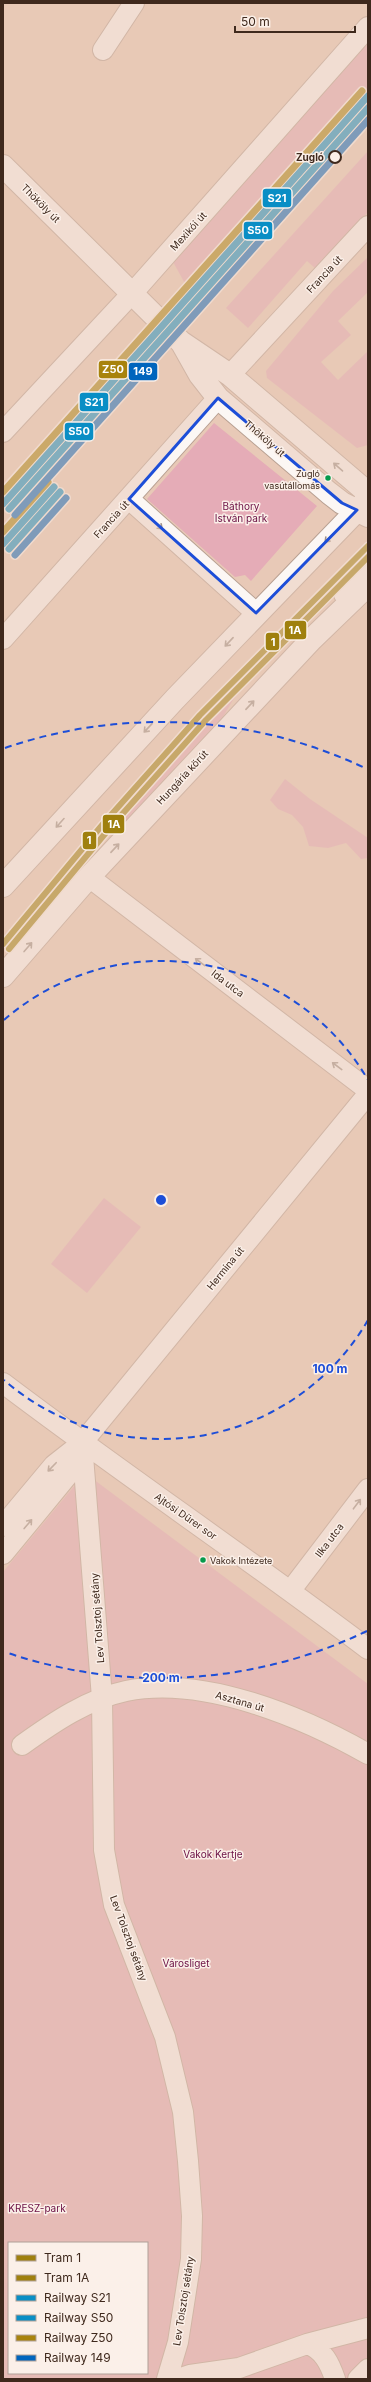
<svg xmlns="http://www.w3.org/2000/svg" width="371" height="2382" font-family="Inter,sans-serif">
<rect width="100%" height="100%" fill="#e8c9b7"/>
<path fill="#e5acb7" fill-rule="evenodd" d="M368,42V89L188,289L172,260Z
M368,151V212L316,269L307,261L248,328L226,308Z
M368,257V292L338,321L351,335L321,362L338,380L368,351V445L357,448L267,378L266,371L333,291Z
M214,423L317,506L251,581L245,575L235,577L147,499Z
M242,685L244,686L233,700L214,732L178,766L136,813L106,839L104,836L121,819L153,774Z
M285,779L310,799L368,838V858L361,859L346,843L328,848L309,846L303,827L292,815L278,809L270,800Z
M104,1198L141,1227L87,1293L51,1264Z
M85,1473L368,1684V2379H3V1572ZM9,2243H147V2373H9Z"/>
<g fill="none" stroke-linecap="round" stroke-linejoin="round">
<defs>
<path id="minor" d="M103,50L134,3
M230,375L368,226
M3,432L137,288L368,27
M129,499L256,613
M3,639L218,398
M89,877L368,1090
M3,1383C123,1474 248,1558 368,1649
M82,1443L102,1698L104,1850L114,1905L165,2037L183,2112L188,2161L192,2216L191,2259L178,2342L167,2379
M3,1526L54,1465L82,1443L368,1094
M3,1554L68,1475L82,1444
M291,1590L368,1489
M22,1745C54,1722 88,1699 126,1691C203,1675 303,1717 368,1754
M307,2344C323,2349 330,2364 335,2379
M178,2379L190,2375L239,2368L307,2344L368,2328
M358,2379L368,2369"/>
<path id="major" d="M3,166L181,342L230,375L368,493
M182,343L200,375L218,398L329,493L342,503L368,516
M345,594L368,563
M3,886L175,699L368,499
M3,976L89,877L312,639L368,585"/>
</defs>
<use href="#minor" stroke="#b8a092" stroke-width="22"/>
<use href="#major" stroke="#b8a092" stroke-width="24"/>
<use href="#minor" stroke="#fcf7f4" stroke-width="20"/>
<use href="#major" stroke="#fcf7f4" stroke-width="22"/>
<defs>
<path id="rail-1" d="M3,504L368,96
M3,544L54,487"/>
<path id="rail-2" d="M9,509L368,108
M9,549L60,492"/>
<path id="rail-3" d="M3,492L362,91
M3,532L48,482"/>
<path id="rail-4" d="M15,515L368,120
M15,555L66,498"/>
</defs>
<use href="#rail-1" stroke="#fbf0e9" stroke-width="10"/>
<use href="#rail-2" stroke="#fbf0e9" stroke-width="10"/>
<use href="#rail-3" stroke="#fbf0e9" stroke-width="10"/>
<use href="#rail-4" stroke="#fbf0e9" stroke-width="10"/>
<use href="#rail-1" stroke="#098ec5" stroke-width="7"/>
<use href="#rail-2" stroke="#098ec5" stroke-width="7"/>
<use href="#rail-3" stroke="#a8830d" stroke-width="7"/>
<use href="#rail-4" stroke="#0065bd" stroke-width="7"/>
<defs>
<path id="tram-1" d="M3,944L103,824L200,715L368,546"/>
<path id="tram-2" d="M9,949L109,829L206,720L368,557"/>
</defs>
<use href="#tram-1" stroke="#fbf0e9" stroke-width="9"/>
<use href="#tram-2" stroke="#fbf0e9" stroke-width="9"/>
<use href="#tram-1" stroke="#9f800e" stroke-width="6"/>
<use href="#tram-2" stroke="#9f800e" stroke-width="6"/>
</g>
<defs><path id="oneway-shaft" d="M-6 0H5M1.5-3L5.5 0L1.5 3" fill="none" stroke-width="1.6" stroke-linecap="round" stroke-linejoin="round"/></defs>
<g stroke="#9e9088">
<use href="#oneway-shaft" transform="translate(338 467) rotate(-139)"/>
<use href="#oneway-shaft" transform="translate(158 525) rotate(42)"/>
<use href="#oneway-shaft" transform="translate(329 538) rotate(134)"/>
<use href="#oneway-shaft" transform="translate(229 642) rotate(133)"/>
<use href="#oneway-shaft" transform="translate(250 705) rotate(-47)"/>
<use href="#oneway-shaft" transform="translate(148 728) rotate(133)"/>
<use href="#oneway-shaft" transform="translate(60 823) rotate(132)"/>
<use href="#oneway-shaft" transform="translate(115 848) rotate(-47)"/>
<use href="#oneway-shaft" transform="translate(28 947) rotate(-49)"/>
<use href="#oneway-shaft" transform="translate(200 962) rotate(-143)"/>
<use href="#oneway-shaft" transform="translate(337 1066) rotate(-143)"/>
<use href="#oneway-shaft" transform="translate(52 1467) rotate(134)"/>
<use href="#oneway-shaft" transform="translate(357 1504) rotate(-53)"/>
<use href="#oneway-shaft" transform="translate(28 1524) rotate(-50)"/>
</g>
<path d="M0 0H371V2382H0ZM218,398L342,503L357,510L256,613L129,499Z" fill="#e8c9b7" fill-opacity=".55" fill-rule="evenodd"/>
<path fill="none" stroke="#1d4ed8" stroke-width="3" stroke-linejoin="round" d="M218,398L342,503L357,510L256,613L129,499Z"/>
<g fill="none" stroke="#1d4ed8" stroke-width="2" stroke-dasharray="7 5">
<path d="M368 1320A239 239 0 0 1 4 1380M4 1020A239 239 0 0 1 368 1080"/>
<path d="M367 1631A478 478 0 0 1 5 1652M5 748A478 478 0 0 1 367 769"/>
</g>
<circle fill="#fbf0e9" stroke="#3f291d" stroke-width="2" cx="335" cy="157" r="6"/>
<g fill="#069a4c" stroke="#fbf0e9" stroke-width="1.5">
<circle cx="328" cy="478" r="3.5"/>
<circle cx="203" cy="1560" r="3.5"/>
</g>
<g text-anchor="middle" stroke-width="3" stroke-linejoin="round" paint-order="stroke">
<g font-size="9" fill="#3f291d" stroke="#fbf0e9" text-anchor="end">
<text x="320" y="477">Zugló<tspan x="320" dy="12">vasútállomás</tspan></text>
<text x="210" y="1564" text-anchor="start">Vakok Intézete</text>
</g>
<g font-size="10" font-weight="bold" fill="#3f291d" stroke="#fbf0e9" text-anchor="end">
<text x="324" y="161">Zugló</text>
</g>
<g font-size="10" fill="#3f291d" stroke="#fbf0e9">
<text transform="translate(41 203) rotate(45)" y="4">Thököly út</text>
<text transform="translate(188 231) rotate(-48)" y="4">Mexikói út</text>
<text transform="translate(324 274) rotate(-47)" y="4">Francia út</text>
<text transform="translate(265 438) rotate(41)" y="4">Thököly út</text>
<text transform="translate(111 519) rotate(-48)" y="4">Francia út</text>
<text transform="translate(182 777) rotate(-47)" y="4">Hungária körút</text>
<text transform="translate(228 983) rotate(37)" y="4">Ida utca</text>
<text transform="translate(225 1268) rotate(-51)" y="4">Hermina út</text>
<text transform="translate(186 1516) rotate(35)" y="4">Ajtósi Dürer sor</text>
<text transform="translate(329 1540) rotate(-53)" y="4">Ilka utca</text>
<text transform="translate(97 1618) rotate(-94)" y="4">Lev Tolsztoj sétány</text>
<text transform="translate(240 1701) rotate(16)" y="4">Asztana út</text>
<text transform="translate(129 1938) rotate(70)" y="4">Lev Tolsztoj sétány</text>
<text transform="translate(183 2301) rotate(-81)" y="4">Lev Tolsztoj sétány</text>
</g>
<g font-size="10" fill="#6a0e43" stroke="#fbf0e9">
<text x="241" y="510">Báthory<tspan x="241" dy="12">István park</tspan></text>
<text x="213" y="1858">Vakok Kertje</text>
<text x="186" y="1967">Városliget</text>
<text x="37" y="2212">KRESZ-park</text>
</g>
</g>
<circle cx="161" cy="1200" r="6" fill="#1d4ed8" stroke="#fbf0e9" stroke-width="2"/>
<g font-size="12" text-anchor="middle" font-weight="bold" fill="#1d4ed8" stroke="#fbf0e9" stroke-width="3" stroke-linejoin="round" paint-order="stroke">
<text x="330" y="1373">100 m</text>
<text x="161" y="1682">200 m</text>
</g>
<g stroke="#fbf0e9" stroke-width="1.5">
<rect x="262" y="188" width="30" height="20" rx="4" fill="#098ec5"/>
<rect x="243" y="221" width="30" height="19" rx="4" fill="#098ec5"/>
<rect x="98" y="360" width="30" height="19" rx="4" fill="#a8830d"/>
<rect x="128" y="362" width="30" height="19" rx="4" fill="#0065bd"/>
<rect x="79" y="392" width="30" height="20" rx="4" fill="#098ec5"/>
<rect x="64" y="422" width="30" height="19" rx="4" fill="#098ec5"/>
<rect x="284" y="620" width="23" height="20" rx="4" fill="#9f800e"/>
<rect x="265" y="632" width="15" height="19" rx="4" fill="#9f800e"/>
<rect x="102" y="814" width="23" height="20" rx="4" fill="#9f800e"/>
<rect x="82" y="831" width="15" height="19" rx="4" fill="#9f800e"/>
</g>
<g font-size="11" text-anchor="middle" font-weight="bold" fill="#fff">
<text x="277" y="202">S21</text>
<text x="258" y="234">S50</text>
<text x="113" y="373">Z50</text>
<text x="143" y="375">149</text>
<text x="94" y="406">S21</text>
<text x="79" y="435">S50</text>
<text x="295" y="634">1A</text>
<text x="273" y="646">1</text>
<text x="114" y="828">1A</text>
<text x="89" y="844">1</text>
</g>
<rect width="371" height="2382" fill="none" stroke="#3f291d" stroke-width="8"/>
<rect x="8" y="2242" width="140" height="132" fill="#fbf0e9" stroke="#b0a097"/>
<rect x="16" y="2255" width="20" height="6" fill="#9f800e" stroke="#b0a097"/>
<text x="44" y="2262" font-size="12" fill="#3f291d">Tram 1</text>
<rect x="16" y="2275" width="20" height="6" fill="#9f800e" stroke="#b0a097"/>
<text x="44" y="2282" font-size="12" fill="#3f291d">Tram 1A</text>
<rect x="16" y="2295" width="20" height="6" fill="#098ec5" stroke="#b0a097"/>
<text x="44" y="2302" font-size="12" fill="#3f291d">Railway S21</text>
<rect x="16" y="2315" width="20" height="6" fill="#098ec5" stroke="#b0a097"/>
<text x="44" y="2322" font-size="12" fill="#3f291d">Railway S50</text>
<rect x="16" y="2335" width="20" height="6" fill="#a8830d" stroke="#b0a097"/>
<text x="44" y="2342" font-size="12" fill="#3f291d">Railway Z50</text>
<rect x="16" y="2355" width="20" height="6" fill="#0065bd" stroke="#b0a097"/>
<text x="44" y="2362" font-size="12" fill="#3f291d">Railway 149</text>
<path d="M235 26v6h120v-6" fill="none" stroke="#3f291d" stroke-width="2"/>
<text x="241" y="26" font-size="12" fill="#3f291d" stroke="#fbf0e9" stroke-width="3" paint-order="stroke">50 m</text>
</svg>
